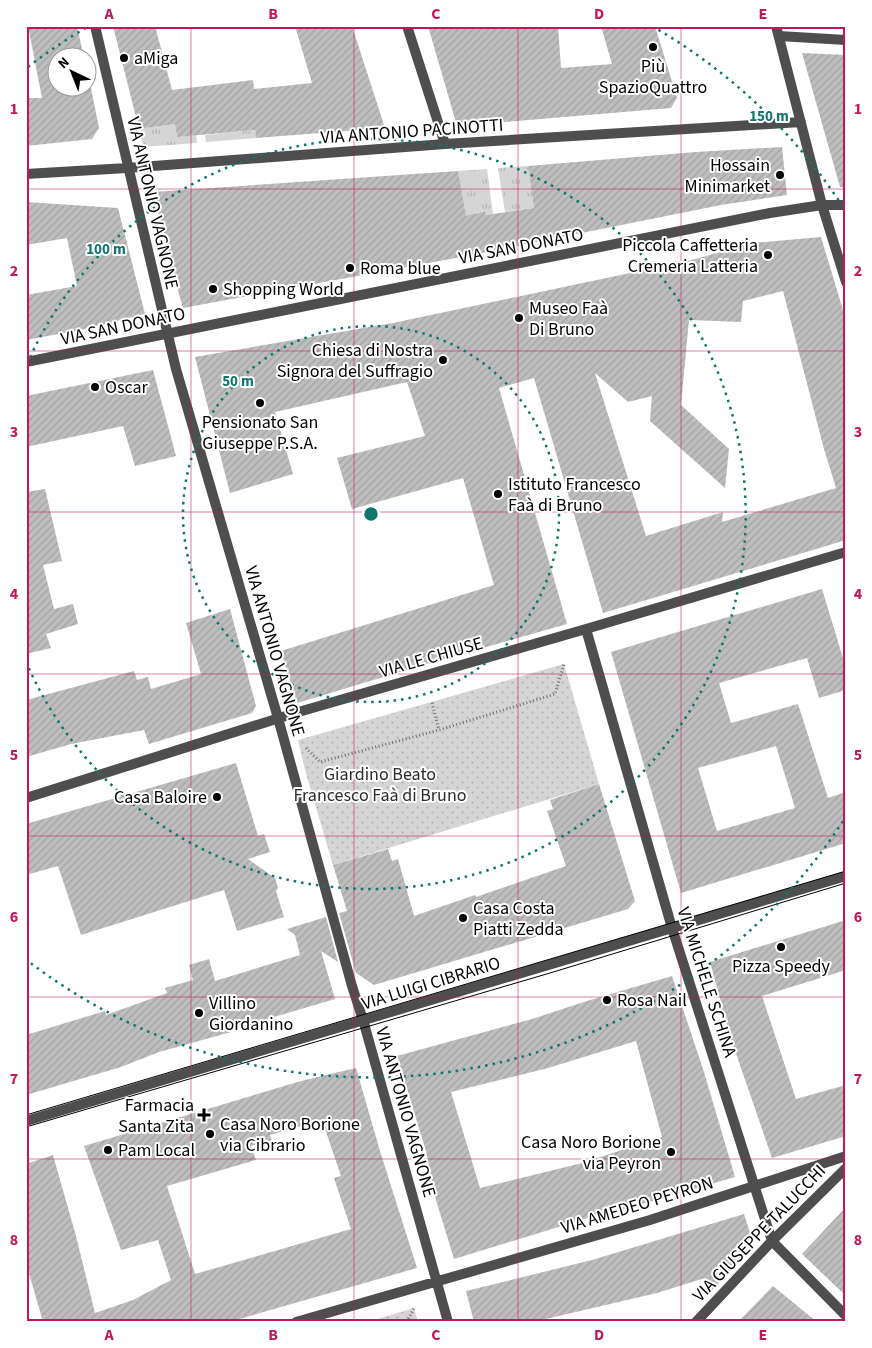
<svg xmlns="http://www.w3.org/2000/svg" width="872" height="1348" font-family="'Source Sans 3',sans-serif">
<defs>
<pattern id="grass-tufts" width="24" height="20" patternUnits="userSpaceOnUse" patternTransform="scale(1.25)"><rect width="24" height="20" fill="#d5d5d5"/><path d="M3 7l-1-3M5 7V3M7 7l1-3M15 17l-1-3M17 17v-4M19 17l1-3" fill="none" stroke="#b5b5b5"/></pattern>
<pattern id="garden-dots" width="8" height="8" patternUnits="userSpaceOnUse" patternTransform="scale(1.25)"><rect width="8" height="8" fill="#d5d5d5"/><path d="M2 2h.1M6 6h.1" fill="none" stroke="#b5b5b5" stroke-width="1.8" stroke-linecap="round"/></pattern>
<pattern id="building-hatch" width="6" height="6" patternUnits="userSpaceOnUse" patternTransform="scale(1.25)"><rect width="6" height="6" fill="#bebebe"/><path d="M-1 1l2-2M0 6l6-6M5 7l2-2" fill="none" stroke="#a2a2a2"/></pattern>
</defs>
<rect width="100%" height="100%" fill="#fff"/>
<path fill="url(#grass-tufts)" d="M175,124L177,137L196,135L197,143L143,147L139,129Z
M255,130L256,138L206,142L205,135Z
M528,166L534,208L505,212L498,168Z
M487,169L493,214L486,215L485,211L476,213L466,219L458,171Z"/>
<path fill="url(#garden-dots)" d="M564,664L599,784L333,865L305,770L298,740Z
M414,1308L418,1322H367Z"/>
<path fill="url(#building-hatch)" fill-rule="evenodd" d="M28,26H77L84,58H58V88H88V73L99,128L92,139L26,146V98H42Z
M113,26H155L172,90L253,80L254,89L312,83L295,26H352L385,128L256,138L255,130L177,137L175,124L139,129Z
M428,26H558L561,68L612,64L601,26H655L677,98L671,108L457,126Z
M802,53L846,55V187H840Z
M782,147L787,195L721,205L472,255L183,308L175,280L153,192L458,171L466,216L485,211L486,215L534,208L528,166L696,152Z
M26,202L118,208L145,314L80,330L26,340V295L77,286L67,238L26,245Z
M821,237L846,320V540L603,613L534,378L499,388L567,624L430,663L297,703L281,651L494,585L463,478L352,509L337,458L425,436L407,382L275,412L293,474L230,493L195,357L393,323L692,260L752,243ZM783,291L824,449L836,488L722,522L723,512L646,536L595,373L628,402L652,396L650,421L725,488L729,449L681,405L689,320L741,322L743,301Z
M153,370L176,456L135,466L123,426L26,447V396Z
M45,489L62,561L43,565L54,609L73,604L78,624L46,634L51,648L26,654V492Z
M822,589L846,668V690L819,698L807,658L719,683L731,723L798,704L828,798L846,792V843L681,893L611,652ZM776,746L795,808L717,831L698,768Z
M230,609L256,706L252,713L149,744L144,730L71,744L26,757V700L134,671L137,680L148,677L151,689L201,674L186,623Z
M236,763L258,836L264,834L270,852L248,859L275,878L278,888L276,891L284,917L237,931L224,890L81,935L58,866L26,875V824Z
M599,784L635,901L628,909L374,985L356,973L339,913L347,911L333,865L388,849L392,861L398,859L414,916L475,895L476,897L566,866L547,811L553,809L550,800Z
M326,917L338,962L321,951L335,999L230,1030L231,1032L159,1052L121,1067L26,1095V1035L105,1011L106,1015L167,993L165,988L193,980L189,965L209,959L215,981L300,955L295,935L287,929Z
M846,920V970L762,996L796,1099L846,1085V1136L772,1158L731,1039L710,962Z
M672,976L704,1072L735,1177L601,1216V1214L454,1259L436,1200L426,1151L397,1056L532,1019L587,1001ZM636,1041L662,1137L582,1163L480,1188L451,1092L548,1068Z
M356,1068L380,1151L417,1268L229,1322H43L26,1263V1164L53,1155L76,1236L95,1313L133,1300L171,1280L158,1240L121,1250L84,1146L301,1081ZM322,1120L341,1176L334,1178L351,1229L195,1274L167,1186L256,1160L251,1146L272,1141L270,1135Z
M846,1207V1296L802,1254Z
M744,1214L754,1246L710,1292L705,1278L657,1293L533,1322H474L466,1291L592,1260Z
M773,1286L817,1322H738Z"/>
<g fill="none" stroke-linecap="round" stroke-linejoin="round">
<path stroke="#707070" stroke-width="3" stroke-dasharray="1 2.5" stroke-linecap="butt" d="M432,703L439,730
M306,748L320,762L439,730L555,694L564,664
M407,1322L414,1308"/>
<path stroke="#4e4e4e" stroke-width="10" d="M95,26L176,369L278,718L352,986L363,1020L448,1322
M407,26L445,144
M776,26L822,205L846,282
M779,36L846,40
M26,174L127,168L445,144L801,122
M586,629L672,928L772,1241L846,1316
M26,798L295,713L586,629L846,552
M296,1322L650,1220L846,1156
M696,1322L772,1241L846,1168"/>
<path stroke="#4e4e4e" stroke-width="10" d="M26,362L770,213L822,205H846
M26,1121L846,876"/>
<path stroke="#000" stroke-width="1" d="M26,1115L846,871
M26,1127L550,973L846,883"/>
</g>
<path fill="none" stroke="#c2185b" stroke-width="1" stroke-opacity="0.55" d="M191,26V1322M354,26V1322M518,26V1322M681,26V1322M26,189H846M26,351H846M26,512H846M26,674H846M26,836H846M26,997H846M26,1159H846"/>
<g fill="none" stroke="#0f766e" stroke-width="2.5" stroke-dasharray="2.5 5">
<circle cx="371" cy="514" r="188"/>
<path d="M27 364A375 375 0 1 1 27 664"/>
<path d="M843 821A563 563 0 0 1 28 961M28 67A563 563 0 0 1 89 26M652 26A563 563 0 0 1 843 207"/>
</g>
<g fill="#000" stroke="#fff" stroke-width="2">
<circle cx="653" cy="47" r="5"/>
<circle cx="124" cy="58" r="5"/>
<circle cx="780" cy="175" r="5"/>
<circle cx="768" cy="255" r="5"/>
<circle cx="350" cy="268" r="5"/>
<circle cx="213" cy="289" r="5"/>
<circle cx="519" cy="318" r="5"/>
<circle cx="443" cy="360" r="5"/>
<circle cx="95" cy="387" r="5"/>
<circle cx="260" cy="403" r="5"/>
<circle cx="498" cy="494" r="5"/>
<circle cx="217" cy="797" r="5"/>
<circle cx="463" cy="918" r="5"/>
<circle cx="781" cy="947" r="5"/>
<circle cx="607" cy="1000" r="5"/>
<circle cx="199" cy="1013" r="5"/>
<path d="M201.5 1107.5h5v5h5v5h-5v5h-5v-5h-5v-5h5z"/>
<circle cx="210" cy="1134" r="5"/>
<circle cx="108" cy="1150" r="5"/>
<circle cx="671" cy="1152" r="5"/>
</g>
<g text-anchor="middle" stroke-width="4" stroke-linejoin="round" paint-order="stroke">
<g font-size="18" fill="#000" stroke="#fff" text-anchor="start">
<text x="134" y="64">aMiga</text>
<text x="653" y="72" text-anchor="middle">Più<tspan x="653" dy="21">SpazioQuattro</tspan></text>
<text x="770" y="171" text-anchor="end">Hossain<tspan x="770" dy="21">Minimarket</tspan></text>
<text x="758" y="251" text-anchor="end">Piccola Caffetteria<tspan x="758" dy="21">Cremeria Latteria</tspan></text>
<text x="360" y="274">Roma blue</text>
<text x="223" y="295">Shopping World</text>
<text x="529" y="314">Museo Faà<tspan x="529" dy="21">Di Bruno</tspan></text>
<text x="433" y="356" text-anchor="end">Chiesa di Nostra<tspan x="433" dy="21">Signora del Suffragio</tspan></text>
<text x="105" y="393">Oscar</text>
<text x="260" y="428" text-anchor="middle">Pensionato San<tspan x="260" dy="21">Giuseppe P.S.A.</tspan></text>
<text x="508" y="490">Istituto Francesco<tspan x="508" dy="21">Faà di Bruno</tspan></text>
<text x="207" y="803" text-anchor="end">Casa Baloire</text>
<text x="473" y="914">Casa Costa<tspan x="473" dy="21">Piatti Zedda</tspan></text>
<text x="781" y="972" text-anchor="middle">Pizza Speedy</text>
<text x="617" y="1006">Rosa Nail</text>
<text x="209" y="1009">Villino<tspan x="209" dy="21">Giordanino</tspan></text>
<text x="194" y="1111" text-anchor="end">Farmacia<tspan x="194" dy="21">Santa Zita</tspan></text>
<text x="220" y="1130">Casa Noro Borione<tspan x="220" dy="21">via Cibrario</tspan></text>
<text x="661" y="1148" text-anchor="end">Casa Noro Borione<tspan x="661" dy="21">via Peyron</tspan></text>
<text x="118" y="1156">Pam Local</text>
</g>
<g font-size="18" fill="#000" stroke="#fff">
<text transform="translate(412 131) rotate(-4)" y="6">VIA ANTONIO PACINOTTI</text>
<text transform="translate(153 203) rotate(77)" y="6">VIA ANTONIO VAGNONE</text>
<text transform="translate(521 246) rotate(-11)" y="6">VIA SAN DONATO</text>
<text transform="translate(123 326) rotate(-12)" y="6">VIA SAN DONATO</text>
<text transform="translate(275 651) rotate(74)" y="6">VIA ANTONIO VAGNONE</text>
<text transform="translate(431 657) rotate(-16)" y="6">VIA LE CHIUSE</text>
<text transform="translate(707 982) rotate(72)" y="6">VIA MICHELE SCHINA</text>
<text transform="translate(431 983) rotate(-17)" y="6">VIA LUIGI CIBRARIO</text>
<text transform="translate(406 1112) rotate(74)" y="6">VIA ANTONIO VAGNONE</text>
<text transform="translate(637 1205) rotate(-17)" y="6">VIA AMEDEO PEYRON</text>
<text transform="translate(759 1233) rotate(-46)" y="6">VIA GIUSEPPE TALUCCHI</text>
</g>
<g font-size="18" fill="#2c2c2c" stroke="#fff">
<text x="380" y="780">Giardino Beato<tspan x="380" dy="21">Francesco Faà di Bruno</tspan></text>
</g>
</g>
<circle cx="371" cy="514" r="8" fill="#0f766e" stroke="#fff" stroke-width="2.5"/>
<g font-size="15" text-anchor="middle" font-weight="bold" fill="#0f766e" stroke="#fff" stroke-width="4" stroke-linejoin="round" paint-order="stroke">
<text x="769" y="121">150 m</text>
<text x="106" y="254">100 m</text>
<text x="238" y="386">50 m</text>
</g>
<rect width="872" height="1348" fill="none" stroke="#ffffff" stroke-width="55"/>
<g transform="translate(72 72) rotate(317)"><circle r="24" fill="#ffffff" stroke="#999999"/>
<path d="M0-4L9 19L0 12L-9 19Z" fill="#000000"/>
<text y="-8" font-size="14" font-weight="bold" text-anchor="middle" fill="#000000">N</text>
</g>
<rect x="28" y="28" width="816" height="1292" fill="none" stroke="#c2185b" stroke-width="2"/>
<g font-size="16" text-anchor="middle" font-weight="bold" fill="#c2185b">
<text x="109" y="19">A</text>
<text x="273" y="19">B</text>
<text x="436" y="19">C</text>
<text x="599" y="19">D</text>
<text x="763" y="19">E</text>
<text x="14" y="114">1</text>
<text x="858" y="114">1</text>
<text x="14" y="276">2</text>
<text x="858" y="276">2</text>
<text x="14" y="437">3</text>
<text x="858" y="437">3</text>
<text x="14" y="599">4</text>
<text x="858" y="599">4</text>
<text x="14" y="760">5</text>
<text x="858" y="760">5</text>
<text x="14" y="922">6</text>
<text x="858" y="922">6</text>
<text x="14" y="1084">7</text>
<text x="858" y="1084">7</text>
<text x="14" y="1245">8</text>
<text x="858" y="1245">8</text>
<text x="109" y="1340">A</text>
<text x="273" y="1340">B</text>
<text x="436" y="1340">C</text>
<text x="599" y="1340">D</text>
<text x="763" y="1340">E</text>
</g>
</svg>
